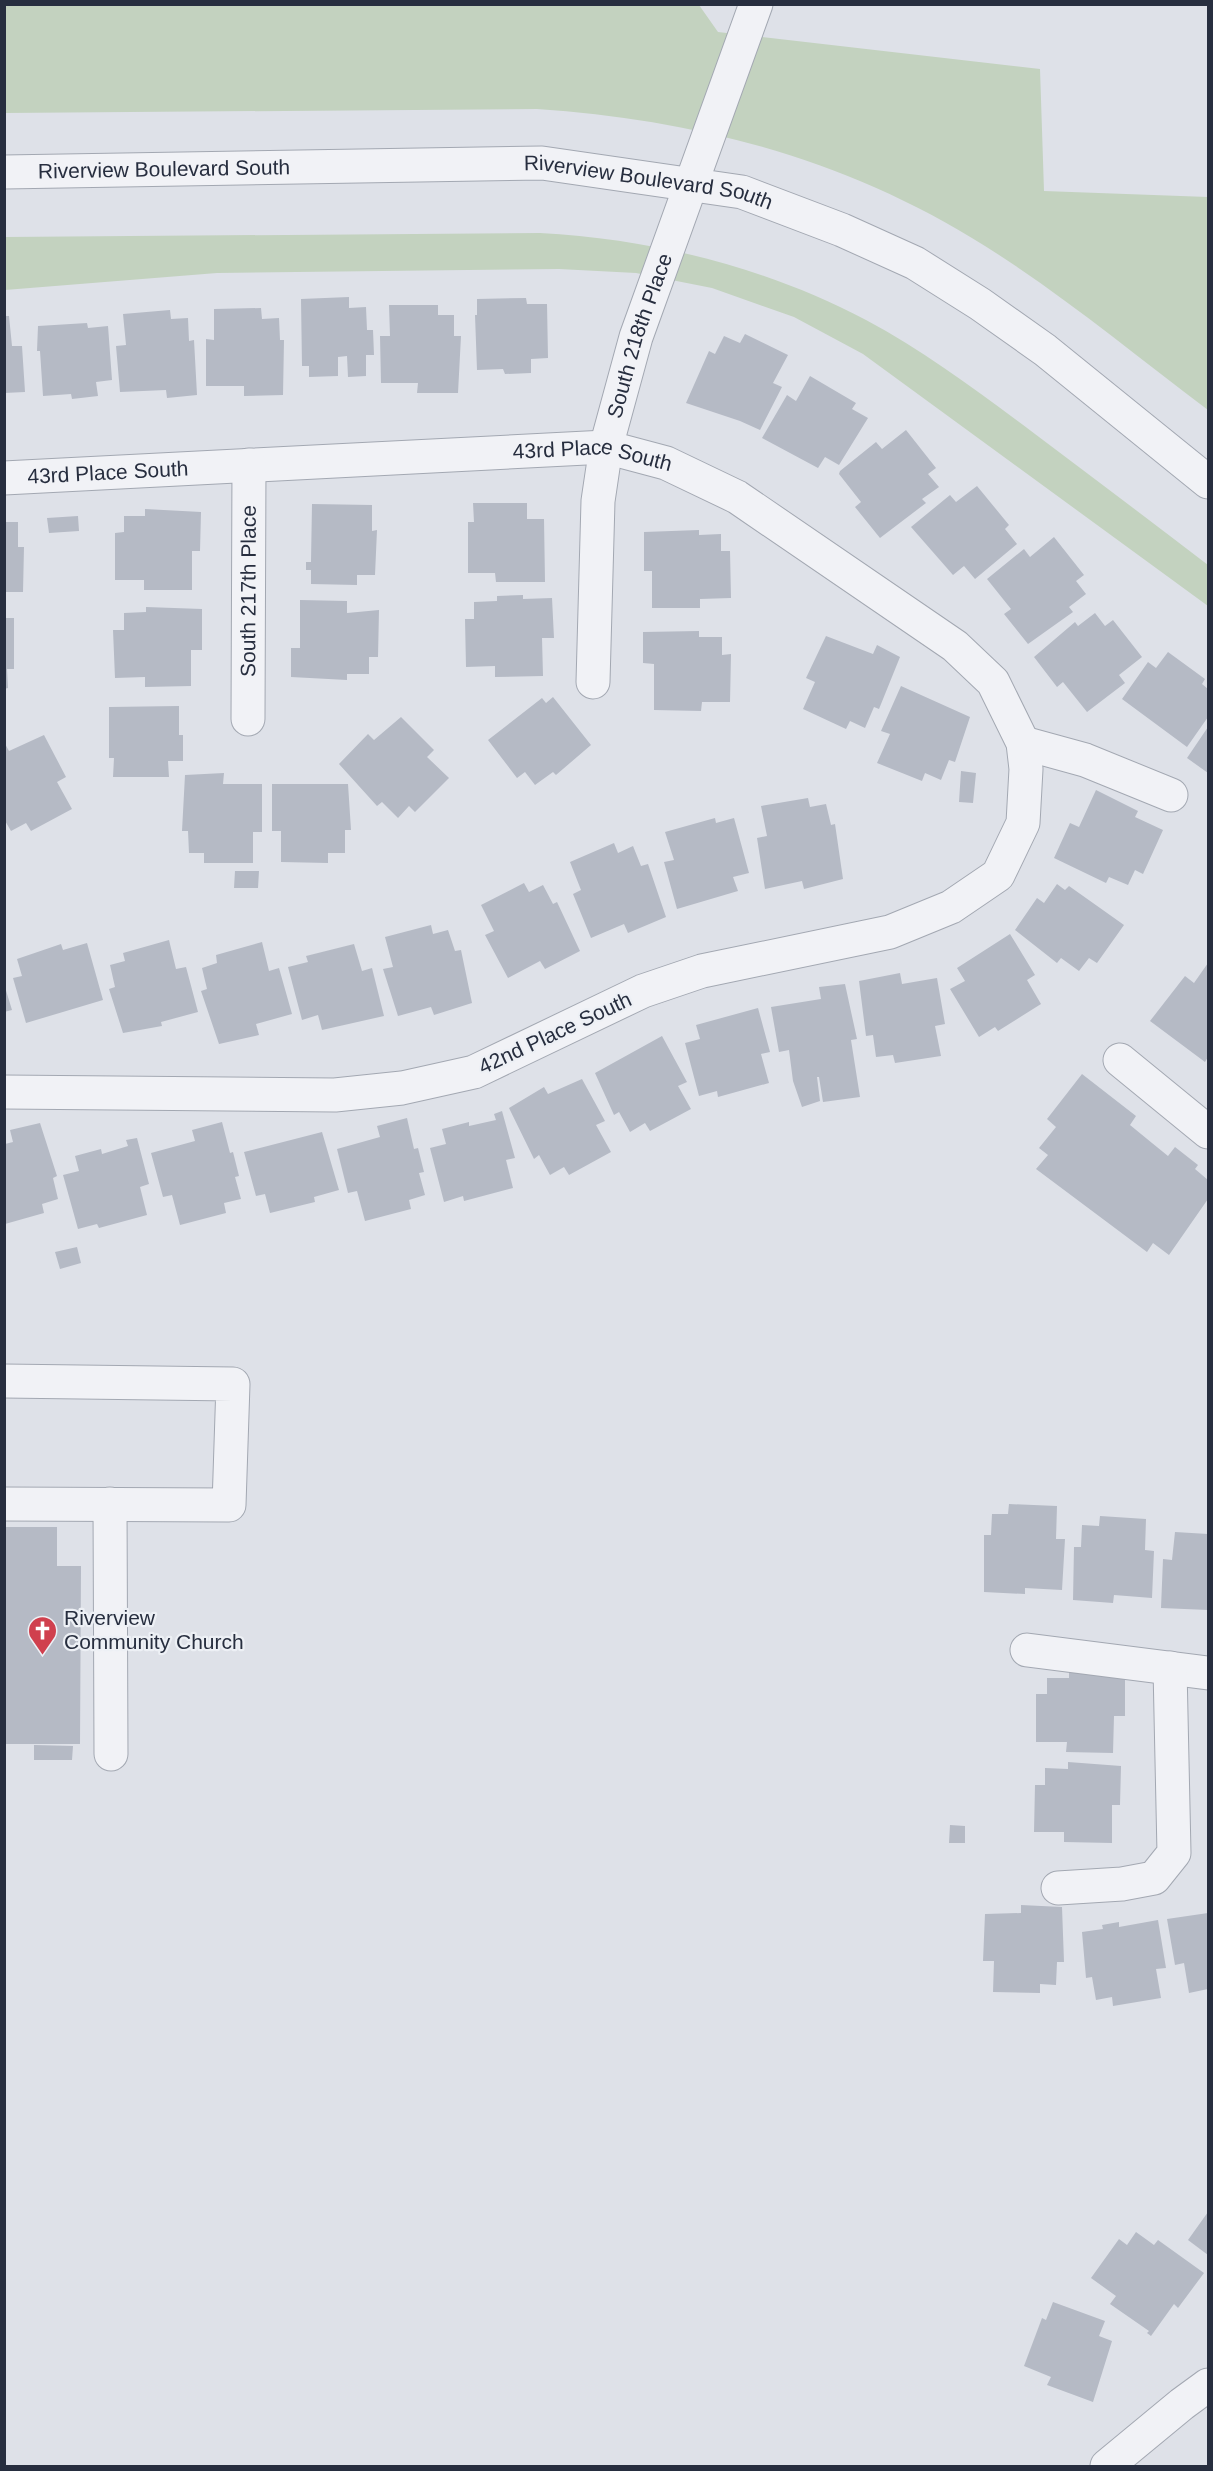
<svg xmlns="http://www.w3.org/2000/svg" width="1213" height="2471" font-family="Arial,sans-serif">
<rect width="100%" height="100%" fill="#dee1e8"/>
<path fill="#c3d2bf" d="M4,5H699L718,32L1040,69L1044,191L1208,197V410C1135,355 1063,295 985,246C847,159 698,120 537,109L5,113Z
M540,233C653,239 765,267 866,320C926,352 980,393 1035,434C1093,478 1151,521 1208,565V606L863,354L794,317L712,288L636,273L559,269L217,273L5,290V237Z"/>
<path fill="#b5bac5" d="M349,297V308L366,307L367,330H373L374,355H366V376L348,377L347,356L338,357V376L309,377V366H302L301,299Z
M526,298L527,304H547L548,358L531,359V373L505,374L503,369L477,370L475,315H477V299Z
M389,305H438V315H454V336H461L458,393H417L418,383H381L380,336H390Z
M261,308L262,319L279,318L280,340H284L283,395L244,396V386H206V339L214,340V309Z
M170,310L171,319L188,318L189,341L194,340L197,395L167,398L166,390L120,392L116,346L126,345L123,314Z
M4,316H9L12,346H22L25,392L4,393Z
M87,323L88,328L108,326L112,380L96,382L98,396L72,399L71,394L43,396L40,351H37L38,326Z
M745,334L788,355L773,383L782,387L760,430L740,421L686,403L709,351L715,354L724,336L740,343Z
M810,376L856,403L852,409L868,418L839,465L825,457L818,468L762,438L787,395L796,401Z
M906,430L936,468L928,474L939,487L922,499L926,503L880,538L855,507L861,502L839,474L840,471L876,442L882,449Z
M977,486L1009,525L1005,529L1017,544L975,579L964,566L953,575L911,527L950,495L956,502Z
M473,503H527V519H544L545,582H496L495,573H468V522H474Z
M312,504L372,505V531L377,530L375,575H357V585L311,584V570H306V562H311Z
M145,509L201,512L200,551H192V590H144V580H115V533L124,532V516H145Z
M78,516L79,531L49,533L47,518Z
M4,522H18V547H24L23,592H4Z
M699,530V535L721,534V551H730L731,598L700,599V608H652V571H644V532Z
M1054,537L1084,575L1076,581L1086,594L1069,607L1073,612L1028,644L1004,614L1011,609L987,579L1024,549L1030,557Z
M523,595V599L552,598L554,638H542L543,676L495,677V666L466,667L465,619H474V602L497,601V596Z
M300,600L347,601V613L379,610L378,657H369V674H347V680L291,677V648H300Z
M146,607L202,609V650H191V686L145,687V677L115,678L113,630H124V613L146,612Z
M1095,613L1105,626L1113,620L1142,657L1119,675L1125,683L1087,712L1063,682L1057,687L1034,657L1075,622L1078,626Z
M4,618H14V669H7L8,688L4,689Z
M699,631V637H722V655L731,654L730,702H702L701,711L654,710V664L643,663V632Z
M826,636L873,654L877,645L900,657L879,709L874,707L865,728L850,721L846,729L803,709L815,682L806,678Z
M1168,652L1205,679L1202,684L1208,689V717L1187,747L1122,699L1148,662L1156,668Z
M901,686L970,717L955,762L949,760L941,780L925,773L922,781L877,763L890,734L881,731Z
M553,697L591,745L556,775L553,772L535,785L525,772L517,778L488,740L542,698L546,703Z
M179,706V735H183V761H168L169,777H113L114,758H109V707Z
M401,717L434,750L427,757L449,778L415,812L409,806L398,818L382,802L377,806L339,764L368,734L374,740Z
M1208,727V773L1187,758Z
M44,735L66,777L57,782L72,809L31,831L26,823L11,831L4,819V742L9,751Z
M961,771L976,773L973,803L959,802Z
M224,773L223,784H262V832H253V863H204V853H189L188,831H182L185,775Z
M272,784H348L351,830H345V853H328V863L281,862V831H272Z
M1096,790L1138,811L1135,817L1163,830L1143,874L1135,870L1128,885L1109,877L1106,883L1054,858L1070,823L1079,827Z
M808,798L810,807L826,804L831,825L835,824L843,879L804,889L802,881L765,889L757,838L767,836L761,806Z
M715,818L716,823L734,818L749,873L733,877L738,891L677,909L664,862L674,860L665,832Z
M614,843L618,853L633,846L641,866L648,864L666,917L628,933L624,924L591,938L573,894L581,890L570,862Z
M235,871H259L258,888H234Z
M524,883L529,892L543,885L553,904L557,902L580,951L545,969L540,961L508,978L485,935L494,931L481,905Z
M1057,884L1065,890L1069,886L1124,925L1097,963L1089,958L1079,971L1061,958L1057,963L1015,930L1037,898L1044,903Z
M431,925L433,934L448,930L455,951L461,950L472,1003L434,1015L431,1007L398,1016L383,969L393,967L385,937Z
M1010,934L1035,975L1027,980L1041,1004L998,1031L995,1027L979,1037L950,989L965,981L957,968Z
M169,940L176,969L186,967L198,1012L161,1022L162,1026L123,1033L109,989L115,987L110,965L125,961L123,953Z
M262,942L269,971L279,968L292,1014L256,1024L259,1035L219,1044L201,991L207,989L202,968L217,963L216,955Z
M87,943L103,1000L26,1023L13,978L22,976L17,959L61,944L63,950Z
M354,944L362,971L372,968L384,1016L322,1030L318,1015L302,1020L288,967L308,962L306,956Z
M1208,963V1057L1205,1062L1150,1021L1185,976L1194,983Z
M900,973L902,984L937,978L945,1024L935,1026L941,1056L895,1063L893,1055L876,1057L873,1035L866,1036L859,981Z
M4,984L12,1010L4,1012Z
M845,984L857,1039L851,1040L860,1097L823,1102L819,1077H817L820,1101L802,1107L793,1081L789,1050L779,1052L771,1007L821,999L819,987Z
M758,1008L770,1052L761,1054L769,1083L718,1097L717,1091L699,1096L685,1043L700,1039L696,1025Z
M662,1036L687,1082L678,1086L691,1109L650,1131L645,1123L630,1132L619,1112L614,1115L595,1073Z
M1082,1074L1136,1116L1130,1125L1152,1143L1168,1156L1175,1147L1198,1165L1195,1169L1208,1180V1199L1169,1255L1153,1243L1147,1252L1036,1169L1048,1155L1039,1148L1056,1127L1047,1119Z
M582,1079L605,1121L596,1125L611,1152L569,1175L564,1167L550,1175L539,1155L534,1159L509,1108L544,1087L548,1094Z
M502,1111L515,1158L506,1160L513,1188L464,1201L463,1196L444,1202L430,1148L446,1144L442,1129L469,1122V1126L496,1120L494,1114Z
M407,1118L414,1149L418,1148L424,1172L419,1173L425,1195L409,1200L411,1209L365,1221L357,1191L348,1193L337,1149L380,1137L377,1126Z
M222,1122L230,1153L233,1152L239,1176L235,1177L241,1199L224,1203L226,1213L180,1225L172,1195L163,1197L151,1153L195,1141L192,1130Z
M40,1123L57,1176L53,1178L58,1199L42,1204L44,1213L5,1224V1144L13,1142L10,1130Z
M322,1132L339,1190L314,1197L315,1202L270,1213L265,1194L256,1196L244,1152Z
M137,1138L149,1184L140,1187L147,1215L99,1228L97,1224L78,1229L63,1175L79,1171L75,1156L101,1149L102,1154L128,1146L126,1140Z
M77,1247L81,1263L60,1269L55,1252Z
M1009,1504L1057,1506L1056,1539H1065L1062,1590L1025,1588V1594L984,1592V1535H991L992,1514H1008Z
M1100,1516L1146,1519L1145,1550L1154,1551L1152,1598L1114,1595L1113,1603L1073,1600L1074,1547H1081L1082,1525L1099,1526Z
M4,1527H57V1566H81L80,1744H4Z
M1175,1532L1208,1534V1610L1161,1608L1163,1559L1172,1560Z
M1069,1672L1125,1675V1716H1114L1113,1753L1066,1752L1067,1742H1036V1694H1047V1678H1069Z
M34,1745L73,1746L72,1760H34Z
M1068,1762L1121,1766L1120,1805H1112V1843L1064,1842V1832H1034L1035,1785H1045V1768L1068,1769Z
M950,1825L965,1826V1843H949Z
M1021,1905L1062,1907L1064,1962H1057L1056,1985L1040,1984V1993L993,1992L994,1961H983L985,1914L1021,1913Z
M1208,1913V1989L1189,1993L1184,1963L1175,1965L1167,1919Z
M1158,1920L1166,1968L1156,1969L1161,1998L1113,2006L1112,1997L1096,2000L1092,1977L1086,1978L1082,1932L1103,1929L1102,1925L1119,1922V1927Z
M1208,2212V2255L1188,2240Z
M1136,2232L1154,2245L1158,2240L1204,2273L1178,2308L1174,2304L1151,2336L1147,2333L1149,2331L1110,2304L1116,2296L1091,2278L1119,2239L1127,2245Z
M1053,2302L1105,2321L1099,2336L1112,2341L1093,2402L1047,2385L1051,2377L1024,2366L1042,2318L1046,2320Z"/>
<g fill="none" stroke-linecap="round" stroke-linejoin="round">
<defs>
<g id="minor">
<path id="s1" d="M4,172L542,163L742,192L842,230L915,263L980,304L1045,350L1208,482"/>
<path id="s2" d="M4,478L606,447L666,463L737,497L955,646L993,682L1023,743L1026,769L1023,823L998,875L951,907L890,932L702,971L643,991L474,1072L402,1088L335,1095L4,1092"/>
<path id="s3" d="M593,682L598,501L606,447L636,337L756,4"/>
<path id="s4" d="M248,719L249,465"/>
<path d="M1023,743L1085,760L1171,795"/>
<path d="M1120,1060L1208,1132"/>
<path d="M4,1381L233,1384L229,1505L4,1504"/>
<path d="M110,1504L111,1754"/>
<path d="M1027,1650L1208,1673"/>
<path d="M1058,1888L1122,1884L1154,1878L1174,1853L1170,1668"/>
<path d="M1107,2466L1182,2404L1208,2385"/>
</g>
</defs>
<use href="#minor" stroke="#a3a8b2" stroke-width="35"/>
<use href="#minor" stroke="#f1f2f6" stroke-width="33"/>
</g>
<defs>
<symbol id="church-pin" viewBox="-11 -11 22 30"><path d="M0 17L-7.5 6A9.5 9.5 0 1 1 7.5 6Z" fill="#d0404e" stroke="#edf0f5"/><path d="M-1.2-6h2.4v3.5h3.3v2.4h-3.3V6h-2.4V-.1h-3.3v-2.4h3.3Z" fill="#fff"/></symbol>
</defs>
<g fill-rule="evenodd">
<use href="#church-pin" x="26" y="1614" width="33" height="45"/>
</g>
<g text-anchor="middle" stroke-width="4.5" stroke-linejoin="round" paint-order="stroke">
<g font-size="21" fill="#272e3f" stroke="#edf0f5">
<text dy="7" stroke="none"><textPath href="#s1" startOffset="160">Riverview Boulevard South</textPath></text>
<text dy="7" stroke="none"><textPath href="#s1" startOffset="646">Riverview Boulevard South</textPath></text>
<text dy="7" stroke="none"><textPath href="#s3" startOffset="352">South 218th Place</textPath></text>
<text dy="7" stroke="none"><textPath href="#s2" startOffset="590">43rd Place South</textPath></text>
<text dy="7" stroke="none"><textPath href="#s2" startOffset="104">43rd Place South</textPath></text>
<text dy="7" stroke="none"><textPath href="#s4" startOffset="128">South 217th Place</textPath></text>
<text transform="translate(555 1033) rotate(-25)" y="7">42nd Place South</text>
</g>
<g font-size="21" fill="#272e3f" stroke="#edf0f5" text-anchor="start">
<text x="64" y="1625">Riverview<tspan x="64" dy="24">Community Church</tspan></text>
</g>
</g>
<rect width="1213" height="2471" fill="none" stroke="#272e3f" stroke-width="12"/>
</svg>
